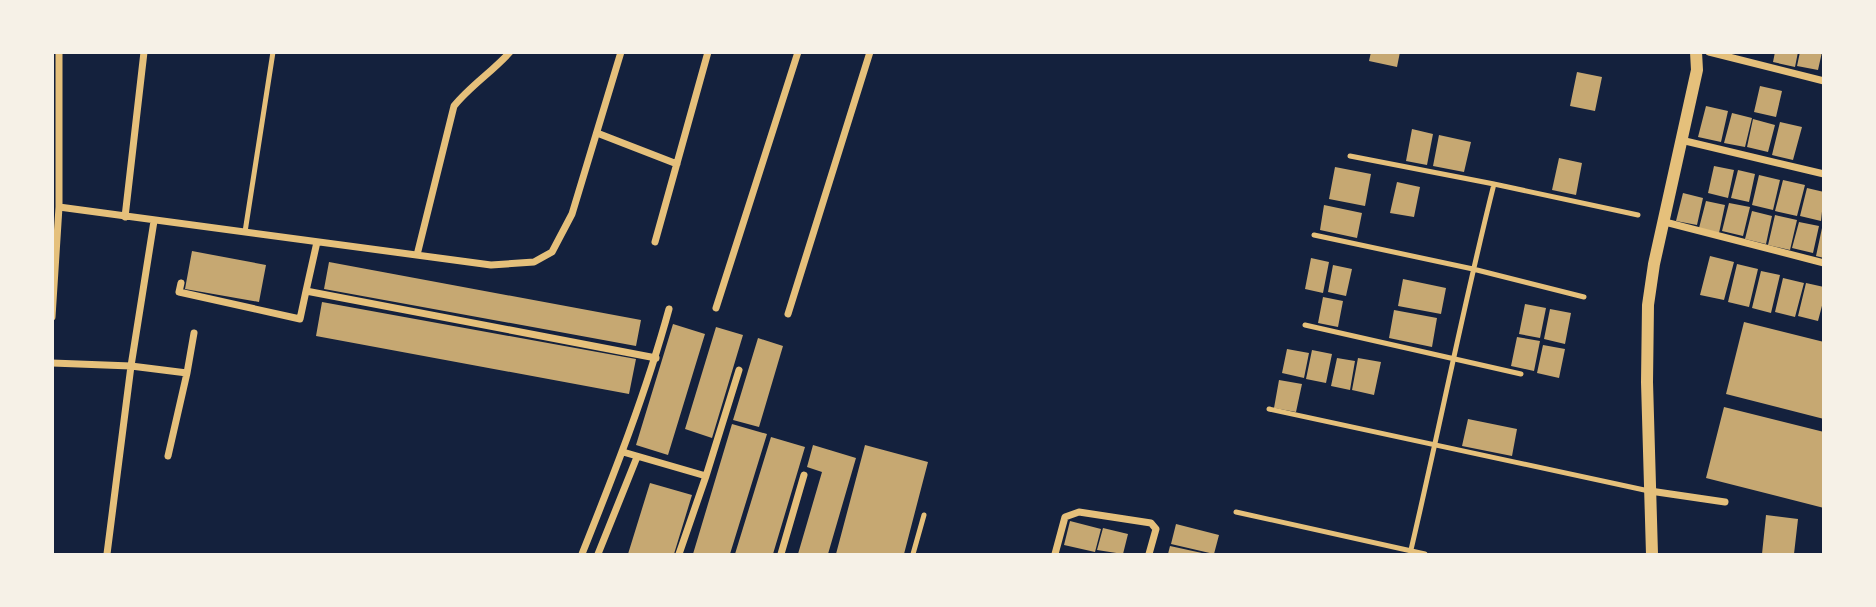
<svg xmlns="http://www.w3.org/2000/svg" width="1876" height="607" font-family="'Zilla Slab',serif">
<rect width="100%" height="100%" fill="#14213d"/>
<path fill="#c6a872" d="M1371,52H1400L1397,67L1369,61Z
M1775,52H1798L1795,67L1773,62Z
M1800,52H1822L1818,70L1797,66Z
M1577,72L1602,77L1595,111L1570,106Z
M1760,86L1782,91L1776,117L1754,112Z
M1706,106L1728,111L1721,142L1698,137Z
M1732,113L1752,118L1745,147L1724,143Z
M1753,119L1775,125L1768,152L1747,147Z
M1780,122L1802,127L1793,160L1772,155Z
M1412,129L1433,134L1427,165L1406,161Z
M1439,135L1471,142L1464,172L1433,166Z
M1559,158L1582,163L1576,195L1552,190Z
M1714,166L1734,170L1728,198L1708,193Z
M1335,167L1371,174L1365,206L1329,199Z
M1738,170L1755,174L1749,202L1731,198Z
M1759,175L1780,180L1773,210L1752,205Z
M1783,180L1805,185L1797,216L1775,211Z
M1397,182L1420,187L1414,217L1390,213Z
M1807,188L1824,192L1821,221L1800,216Z
M1683,193L1703,198L1697,225L1676,221Z
M1706,201L1725,205L1719,233L1699,228Z
M1729,203L1750,207L1743,236L1722,231Z
M1324,205L1362,213L1357,238L1320,230Z
M1752,211L1772,216L1766,244L1745,239Z
M1775,215L1797,220L1790,250L1768,245Z
M1799,222L1819,226L1813,253L1792,248Z
M1822,228L1824,229V258L1816,256Z
M192,251L266,265L259,302L185,289Z
M1710,256L1734,262L1724,300L1700,295Z
M1311,258L1329,262L1323,293L1305,289Z
M329,262L641,320L636,346L324,289Z
M1737,264L1758,269L1749,307L1728,302Z
M1333,265L1352,269L1346,296L1328,292Z
M1761,271L1780,275L1771,313L1752,308Z
M1783,278L1804,283L1795,317L1775,312Z
M1403,279L1446,288L1441,314L1398,306Z
M1806,283L1824,287V298L1818,321L1798,316Z
M1323,297L1343,301L1338,327L1318,323Z
M322,302L636,359L629,394L316,336Z
M1525,304L1546,308L1540,338L1519,334Z
M1550,309L1571,313L1565,344L1544,339Z
M1394,310L1437,318L1432,347L1389,338Z
M1744,322L1824,342V419L1726,394Z
M673,324L705,334L668,455L636,445Z
M716,327L743,335L712,438L685,429Z
M1517,337L1540,341L1534,371L1511,366Z
M758,338L783,346L759,427L733,420Z
M1543,345L1565,349L1559,378L1537,373Z
M1287,349L1309,353L1304,378L1282,373Z
M1312,350L1332,354L1326,383L1306,379Z
M1337,358L1355,361L1350,390L1331,386Z
M1358,358L1381,362L1374,395L1352,390Z
M1279,380L1302,384L1296,412L1274,408Z
M1724,407L1824,432V508L1706,478Z
M1468,419L1517,429L1512,456L1462,446Z
M732,424L767,434L730,554H693Z
M771,437L805,447L773,554H735Z
M813,445L856,458L828,554H798L822,472L807,467Z
M865,445L928,462L904,554H836Z
M650,483L692,495L674,554H628Z
M1766,515L1798,519L1794,554H1762Z
M1070,521L1101,529L1095,552L1064,545Z
M1176,524L1219,535L1214,554L1171,544Z
M1103,528L1128,534L1123,554L1097,550Z
M1170,546L1202,553V554H1168Z"/>
<g fill="none" stroke-linecap="round" stroke-linejoin="round">
<path stroke="#e5c07b" stroke-width="5" d="M1350,156L1494,184L1638,215
M245,232L273,52
M1314,235L1473,269L1584,297
M1305,325L1521,374
M1269,409L1649,491
M1236,512L1425,554
M913,554L924,515
M1410,554C1439,431 1463,307 1494,184"/>
<path stroke="#e5c07b" stroke-width="7" d="M1709,52L1824,81
M597,133L677,164
M1681,140L1824,174
M59,207L491,265L534,262L552,252L572,214L621,52
M125,217L144,52
M1665,222L1824,263
M317,242L306,291L656,358
M655,242L708,52
M417,255L454,106C470,86 492,72 510,52
M181,283L179,292L300,319L306,291
M716,308L798,52
M788,314L870,52
M52,317L59,207V52
M52,363L131,366L187,373L194,333
M623,452L706,476L739,370
M168,456L187,373
M1650,491L1725,502
M107,554L131,366L154,221
M582,554C614,474 646,393 669,309
M598,554L637,457
M679,554L706,476
M781,554L804,475
M1055,554L1065,517L1079,512L1151,523L1156,529L1149,554"/>
<path stroke="#e5c07b" stroke-width="12" d="M1652,554L1647,382L1648,305L1654,264L1697,70L1696,52"/>
</g>
<rect width="1876" height="607" fill="none" stroke="#f6f1e7" stroke-width="108"/>
</svg>
